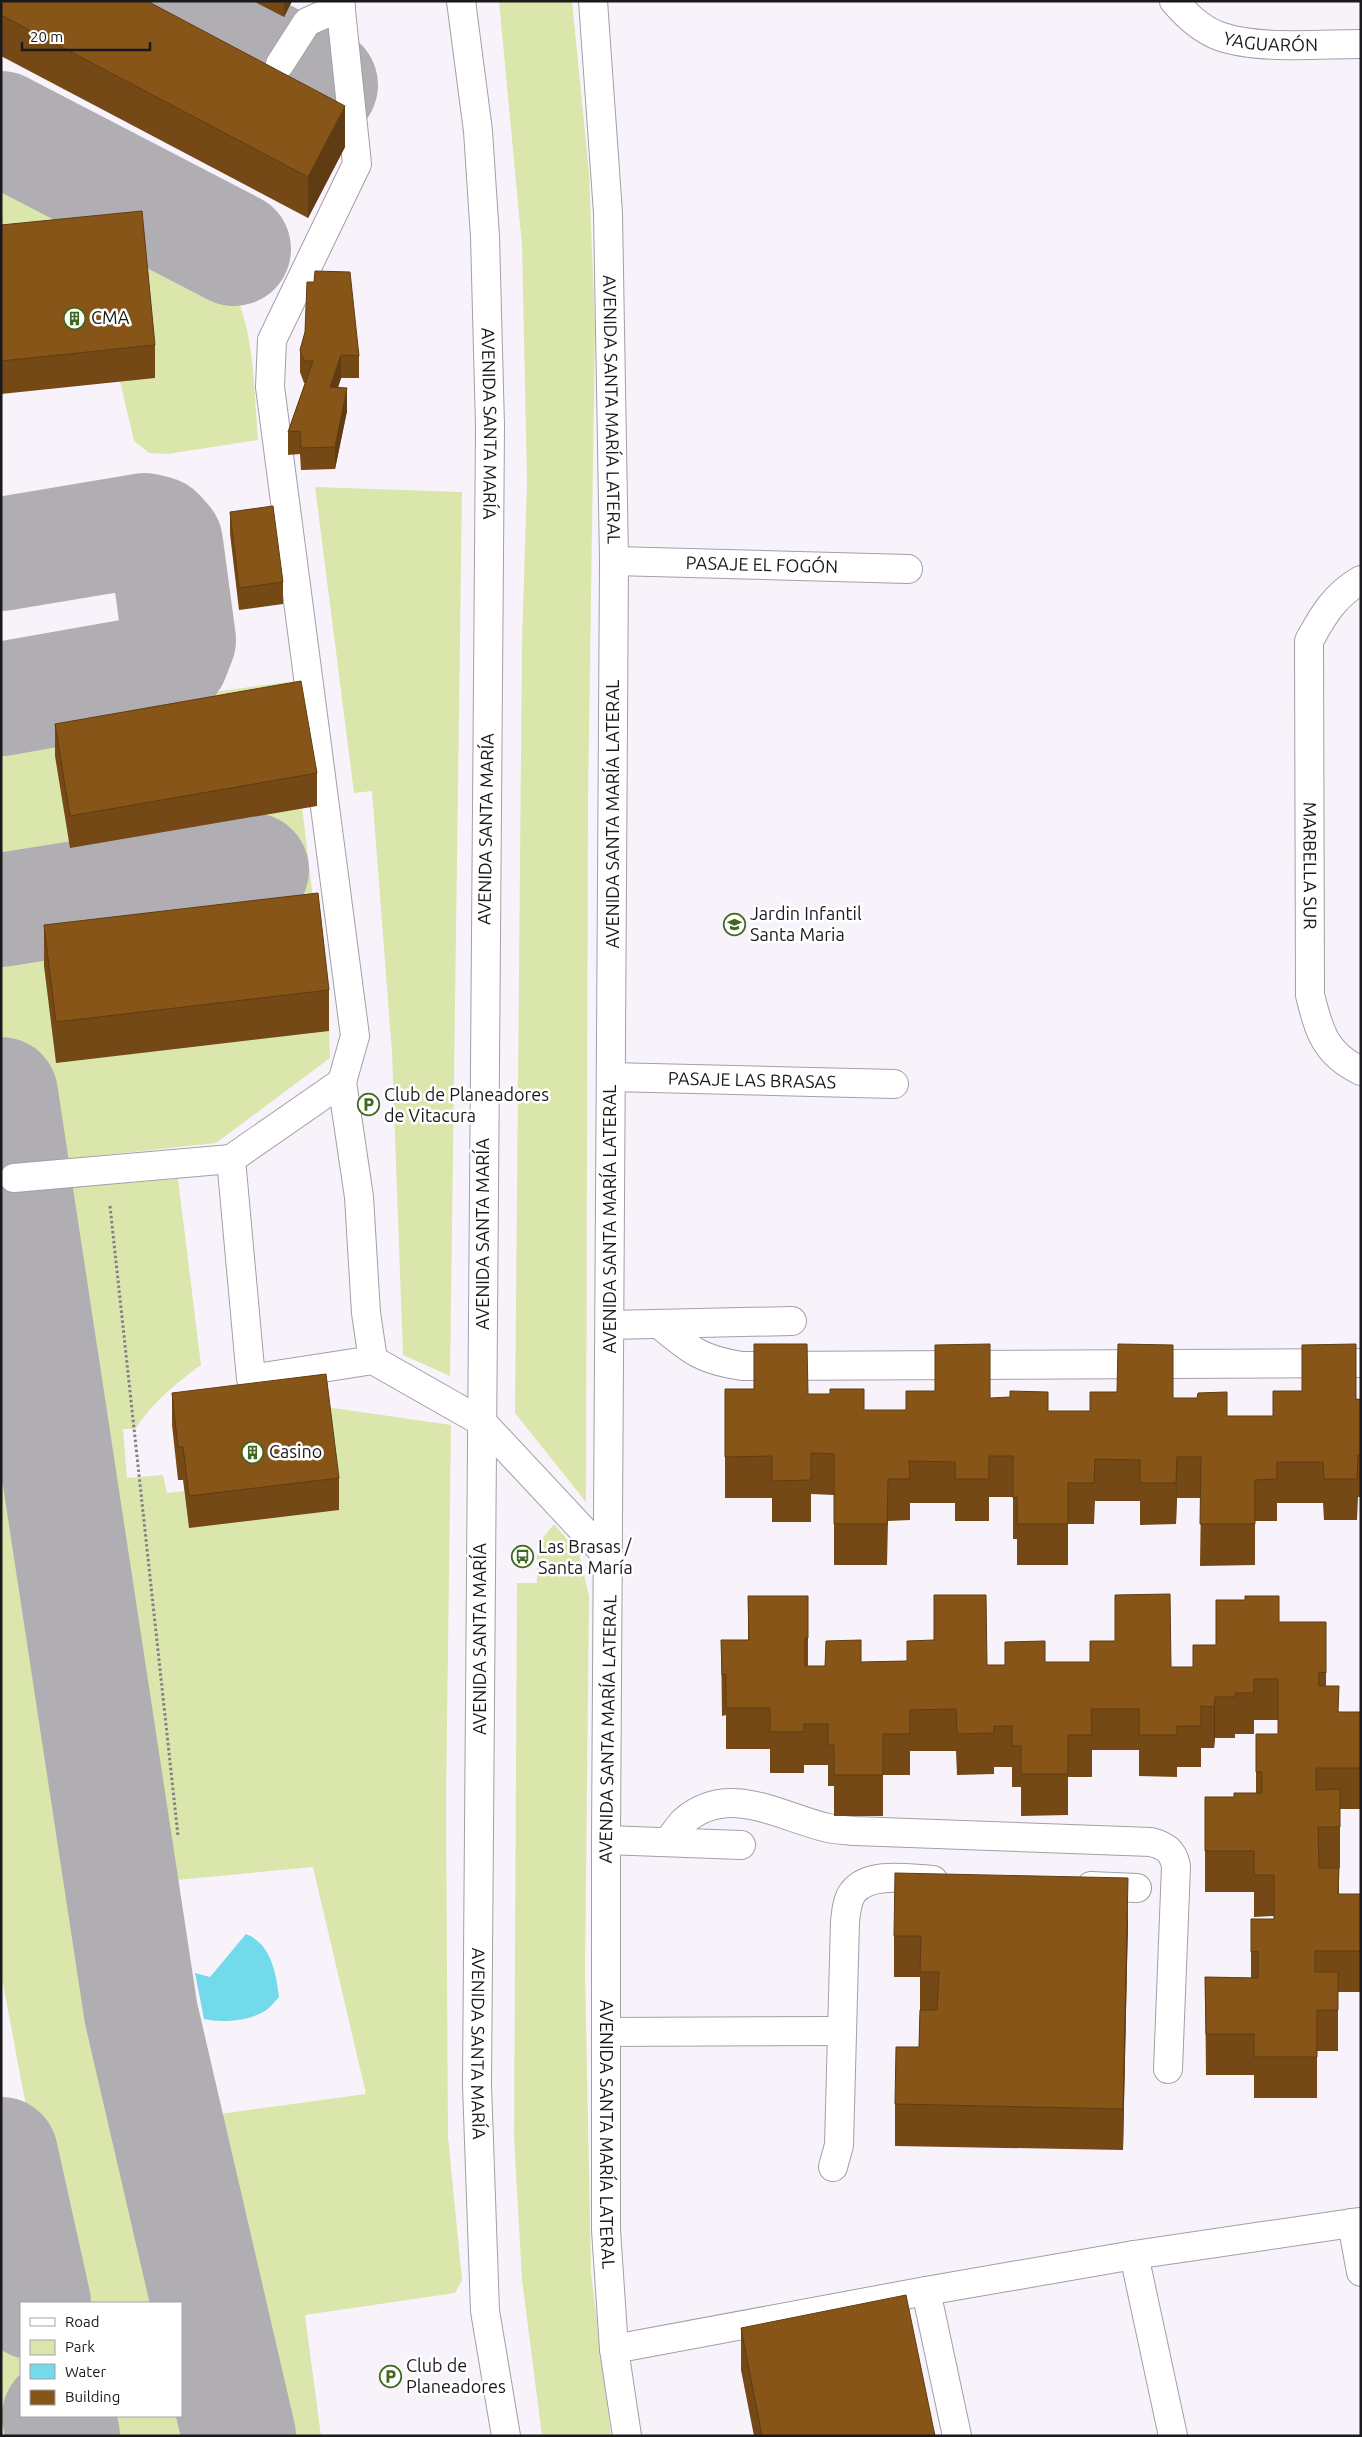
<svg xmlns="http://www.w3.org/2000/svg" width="1362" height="2437" font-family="Ubuntu,sans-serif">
<rect width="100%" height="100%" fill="#f8f3fb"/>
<path fill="#dbe6ac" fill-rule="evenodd" d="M499,1H572L589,173L595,328L588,800L586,1502L515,1413L522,642L527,481L522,246Z
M1,143C34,159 67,176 99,192C148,217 212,242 236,295C255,339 254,393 258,440L168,454L149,453L134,441L120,381L155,377L1,257Z
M315,487L462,492L450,1376L403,1355L392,1053L372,791L354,793Z
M287,682L329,1031L330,1058L216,1143L21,1164L1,1026V721Z
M178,1179L201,1365C175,1384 153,1402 135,1429H123L127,1478L163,1475L167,1493L184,1491L189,1528L326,1407L451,1425L446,1799L448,2136L462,2280L455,2293L305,2315L321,2436H250L150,2012L30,1214L39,1190ZM313,1867L366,2094L220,2114L166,1881Z
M1,1213L66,1672L125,2028L217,2436H88L84,2416H181V2303H63L1,1973Z
M554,1524L579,1553L589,1596L585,1972L591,2272L611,2436H542L522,2280L514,2137L517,1583H537V1545Z
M1,2244L21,2340V2416H37L41,2436H1Z"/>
<path fill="#72daeb" d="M246,1934C271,1944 276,1972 279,1997C275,2001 270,2008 265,2011C249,2021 221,2023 204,2019L195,1973L210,1977Z"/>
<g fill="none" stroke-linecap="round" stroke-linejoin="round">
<path stroke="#b0adb3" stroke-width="114" d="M157,1L321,85
M1,128L234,249
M1,554L145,530L157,533L166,543L179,640L172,658L160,671L1,699
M1,910L252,870
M1,1094L141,2013L239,2436
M1,2154L34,2303
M59,2416L63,2436"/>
<defs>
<g id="minor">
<path d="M340,1L357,164L272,340L270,387L355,1036L342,1082L359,1197L366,1313L373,1360"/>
<path id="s1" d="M593,1L608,213L614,561L606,1840V2230L614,2349L627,2436"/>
<path id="s2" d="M1174,1C1186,15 1202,30 1219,36C1257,50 1320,44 1361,44"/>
<path d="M280,64L307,22L341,7"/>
<path id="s3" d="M614,561L908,569"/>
<path id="s4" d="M1361,580C1335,595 1323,615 1309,641L1310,995C1319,1031 1325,1054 1361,1071"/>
<path id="s5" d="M611,1077L894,1084"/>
<path d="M231,1159L342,1082"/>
<path d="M14,1178L231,1159L251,1379L373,1360L482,1422"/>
<path d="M659,1324C690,1350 701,1360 742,1366L1361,1363"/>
<path d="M610,1325L792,1321"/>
<path d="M606,1840L741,1845"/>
<path d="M667,1842C673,1836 678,1827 684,1821C729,1782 780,1817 828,1828C837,1830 846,1830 855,1831L1151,1842C1166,1846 1173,1851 1176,1866L1168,2069"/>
<path d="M1091,1886L1137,1888"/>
<path d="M606,2032L842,2031"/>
<path d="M833,2167L839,2145L845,1922C846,1912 847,1900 853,1892C870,1871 910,1879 933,1880"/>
<path d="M1361,2222L1352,2223L1361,2272"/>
<path d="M1134,2255L1173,2436"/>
<path d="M926,2291L957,2436"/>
<path d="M614,2349L926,2291L1134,2255L1352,2223"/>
</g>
<g id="major">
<path id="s6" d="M461,1L478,131L485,237L490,426L477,2085L485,2311L506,2436"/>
<path d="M482,1422L610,1559"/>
</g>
</defs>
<use href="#minor" stroke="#a39fa6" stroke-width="30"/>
<use href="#major" stroke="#a39fa6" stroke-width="30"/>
<path stroke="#838085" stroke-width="3" stroke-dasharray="2.5 2.5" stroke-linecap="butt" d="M110,1206L178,1836"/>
<use href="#minor" stroke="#fff" stroke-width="28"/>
<use href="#major" stroke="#fff" stroke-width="28"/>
</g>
<path fill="#754916" d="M1,1L345,147L308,218L1,56Z
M253,1H292L284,17Z
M1,225L155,345V378L1,394Z
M314,282L359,356V378H341L338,388L347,411L335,469L301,470L300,454L288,455V432L305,383H304L300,372V350L305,332Z
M230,512L283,582V604L239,610L230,534Z
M55,724L317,773V806L70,848L55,756Z
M44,925L329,990V1031L56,1063L44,966Z
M725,1389L808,1394L864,1410H906L990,1398L1048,1411H1090L1173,1398L1227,1416H1273V1391L1361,1399V1497H1358L1357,1520H1324L1323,1503H1277V1521H1255V1565L1200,1566L1201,1498H1177L1176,1524L1140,1525V1501H1095L1094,1524H1068V1565H1017V1539H1013V1497H989V1521H955V1503H910V1520L888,1521L887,1565H834V1495L811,1494V1522H772V1498H725Z
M172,1393L339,1478V1510L189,1528L183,1480H178L172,1425Z
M748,1596H808V1666H825L861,1662L907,1661V1641L987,1665H1005L1045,1662L1171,1667H1193L1216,1645L1245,1600V1596L1279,1622H1326V1686L1339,1712H1361V1809H1340V1868H1339V1894H1361V1992H1338V2051H1317V2098H1254V2075H1206L1205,1977L1251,1978V1919H1274V1916L1254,1917V1892H1205V1797H1234V1793H1256V1734H1278V1720H1254V1734H1235V1738H1215L1214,1748H1201V1767H1177V1777L1139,1776V1750H1092V1777H1068V1815L1021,1816V1787H1012V1767H994V1774L957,1775L956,1751H910V1775H883V1816H834V1786H828V1765H804V1773H770V1749H726V1715L722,1716L721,1640H748Z
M1128,1919L1123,2150L895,2146V2104L919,2047L920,2010V1977H894V1936Z
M741,2328L935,2436H754L741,2370Z"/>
<path fill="#5f3c12" d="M284,1H292L284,17Z
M345,106V147L308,218V177Z
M341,355V378L330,410V387Z
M347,388V411L335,469V447Z
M1177,1457V1498L1176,1524Z
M1215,1697V1738L1214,1748V1707Z
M1128,1878V1919L1123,2150V2109Z"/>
<path fill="#885519" stroke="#5f3c12" d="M1,1H147L345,106L308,177L1,15Z
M142,211L155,345L1,361V225Z
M315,271L350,272L359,356L341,355L330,387L347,388L335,447L301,448L300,431L288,432L313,361H304L300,350L305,332L307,282H314Z
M273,506L283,582L239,588L230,512Z
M301,681L317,773L70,816L55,724Z
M318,893L329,990L56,1022L44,925Z
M754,1344H807L808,1394H830V1389H864V1410H906V1391H935V1345L990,1344V1398L1010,1397V1391L1048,1392V1411H1090V1392H1117L1118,1344L1173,1345V1398H1197L1198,1393L1227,1392V1416H1273V1391H1302V1345L1356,1344V1400L1361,1399V1455H1358L1357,1479H1324L1323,1462H1277V1479L1255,1480V1524H1200L1201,1457H1177L1176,1483H1140V1460L1095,1459L1094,1483H1068V1524H1017V1497L1013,1498V1456H989V1479H955V1462L909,1461L910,1479H888L887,1524H834V1454L811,1453V1480L772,1481V1456L725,1457V1389H754Z
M326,1374L339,1478L189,1496L183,1447H178L172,1393Z
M1170,1594L1171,1667H1193V1645H1216V1600H1245V1596H1279V1622H1326V1673L1319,1672V1686H1339L1338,1712H1361V1768H1316V1790L1340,1789V1827H1318L1319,1868H1339L1338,1894H1361V1951H1315V1972H1338V2010H1317V2057H1254V2034H1206L1205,1977L1258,1978V1951L1251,1952V1919H1274V1875H1254V1851H1205V1797H1234V1793H1262V1772H1256V1734H1278V1679H1254V1693H1235V1697H1215L1214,1707L1201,1706V1726H1177V1735H1139V1709H1091L1092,1735H1068V1774H1021V1746H1012V1726H994V1733L957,1734L956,1709L910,1710V1734H883V1775H834V1745H828V1724H804V1732H770V1708H726V1674L722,1675L721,1640H749L748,1596H808V1638H805V1666H825L826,1641L861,1640V1662L907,1661V1641L934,1640V1595H986L987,1665H1005V1642L1045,1641V1662H1090V1641H1115V1595Z
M895,1873L1128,1878L1123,2109L895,2104L896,2047H919L920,2010H937L939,1972H920L921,1936H894Z
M906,2295L935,2436H762L741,2328Z"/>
<defs>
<symbol id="building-ring" viewBox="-11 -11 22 22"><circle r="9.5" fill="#fff" stroke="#416720" stroke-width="1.5"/><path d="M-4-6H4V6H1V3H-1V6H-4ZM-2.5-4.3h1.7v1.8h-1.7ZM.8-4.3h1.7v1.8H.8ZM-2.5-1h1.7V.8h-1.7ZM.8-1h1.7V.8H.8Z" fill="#416720"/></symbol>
<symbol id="school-ring" viewBox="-11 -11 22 22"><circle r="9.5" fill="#fff" stroke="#416720" stroke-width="1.5"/><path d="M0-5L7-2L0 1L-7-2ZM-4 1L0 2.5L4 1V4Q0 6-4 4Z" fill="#416720"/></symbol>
<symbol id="parking-ring" viewBox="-11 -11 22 22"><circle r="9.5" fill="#fff" stroke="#416720" stroke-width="1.5"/><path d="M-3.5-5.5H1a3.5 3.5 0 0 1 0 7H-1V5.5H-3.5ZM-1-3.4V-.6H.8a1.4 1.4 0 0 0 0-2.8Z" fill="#416720"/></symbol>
<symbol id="bus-ring" viewBox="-11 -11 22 22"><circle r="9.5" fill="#fff" stroke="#416720" stroke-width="1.5"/><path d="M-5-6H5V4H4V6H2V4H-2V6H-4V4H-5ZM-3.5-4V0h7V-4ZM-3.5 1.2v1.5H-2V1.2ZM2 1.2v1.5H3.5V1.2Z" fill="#416720"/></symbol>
</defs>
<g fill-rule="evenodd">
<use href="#building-ring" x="62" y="306" width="25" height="25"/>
<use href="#school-ring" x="722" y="912" width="25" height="25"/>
<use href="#parking-ring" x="356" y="1092" width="25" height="25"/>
<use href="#building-ring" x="240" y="1440" width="25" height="25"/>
<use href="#bus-ring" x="510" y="1544" width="25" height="25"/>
<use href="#parking-ring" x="378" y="2364" width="25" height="25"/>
</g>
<g text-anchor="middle" stroke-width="5" stroke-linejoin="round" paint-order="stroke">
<g font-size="18" fill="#1a191b" stroke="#fff">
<text dy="6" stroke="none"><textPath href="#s2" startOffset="110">YAGUARÓN</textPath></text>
<text dy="6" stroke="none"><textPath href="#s1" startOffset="409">AVENIDA SANTA MARÍA LATERAL</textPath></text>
<text dy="6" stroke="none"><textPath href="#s6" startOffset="424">AVENIDA SANTA MARÍA</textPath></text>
<text dy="6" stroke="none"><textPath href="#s3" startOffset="148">PASAJE EL FOGÓN</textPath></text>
<text transform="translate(613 814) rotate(-90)" y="6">AVENIDA SANTA MARÍA LATERAL</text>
<text transform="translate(486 829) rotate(-89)" y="6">AVENIDA SANTA MARÍA</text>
<text dy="6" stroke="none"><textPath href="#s4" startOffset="306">MARBELLA SUR</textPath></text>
<text dy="6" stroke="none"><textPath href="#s5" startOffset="141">PASAJE LAS BRASAS</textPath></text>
<text transform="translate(610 1219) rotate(-90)" y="6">AVENIDA SANTA MARÍA LATERAL</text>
<text transform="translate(483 1234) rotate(-90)" y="6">AVENIDA SANTA MARÍA</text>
<text transform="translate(480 1639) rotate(-90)" y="6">AVENIDA SANTA MARÍA</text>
<text transform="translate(608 1729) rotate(-89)" y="6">AVENIDA SANTA MARÍA LATERAL</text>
<text dy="6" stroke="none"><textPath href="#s6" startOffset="2044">AVENIDA SANTA MARÍA</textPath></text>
<text dy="6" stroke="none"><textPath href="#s1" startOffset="2134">AVENIDA SANTA MARÍA LATERAL</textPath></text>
</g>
<g font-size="18" fill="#1a191b" stroke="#fff" text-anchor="start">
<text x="91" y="324">CMA</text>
<text x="750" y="920">Jardin Infantil<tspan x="750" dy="21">Santa Maria</tspan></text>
<text x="384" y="1101">Club de Planeadores<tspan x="384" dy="21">de Vitacura</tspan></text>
<text x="269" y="1458">Casino</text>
<text x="538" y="1553">Las Brasas /<tspan x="538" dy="21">Santa María</tspan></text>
<text x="406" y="2372">Club de<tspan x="406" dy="21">Planeadores</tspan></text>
</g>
</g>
<rect width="1362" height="2437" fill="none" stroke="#1a191b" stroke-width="5"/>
<rect x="20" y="2302" width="162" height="115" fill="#ffffff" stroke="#a3a3a4"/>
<rect x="30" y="2318" width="25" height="8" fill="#ffffff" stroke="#a3a3a4"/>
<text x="65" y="2327" font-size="15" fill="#1a191b">Road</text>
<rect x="30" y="2340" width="25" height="15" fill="#dbe6ac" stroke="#a3a3a4"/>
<text x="65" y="2352" font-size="15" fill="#1a191b">Park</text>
<rect x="30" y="2364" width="25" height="15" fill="#72daeb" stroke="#a3a3a4"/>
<text x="65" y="2377" font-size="15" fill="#1a191b">Water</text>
<rect x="30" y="2390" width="25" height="15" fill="#885519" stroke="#a3a3a4"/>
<text x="65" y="2402" font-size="15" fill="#1a191b">Building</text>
<path d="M22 42v8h128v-8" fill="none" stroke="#1a191b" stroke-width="2.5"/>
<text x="30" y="42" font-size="15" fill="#1a191b" stroke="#ffffff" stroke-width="4" paint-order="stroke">20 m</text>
</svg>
